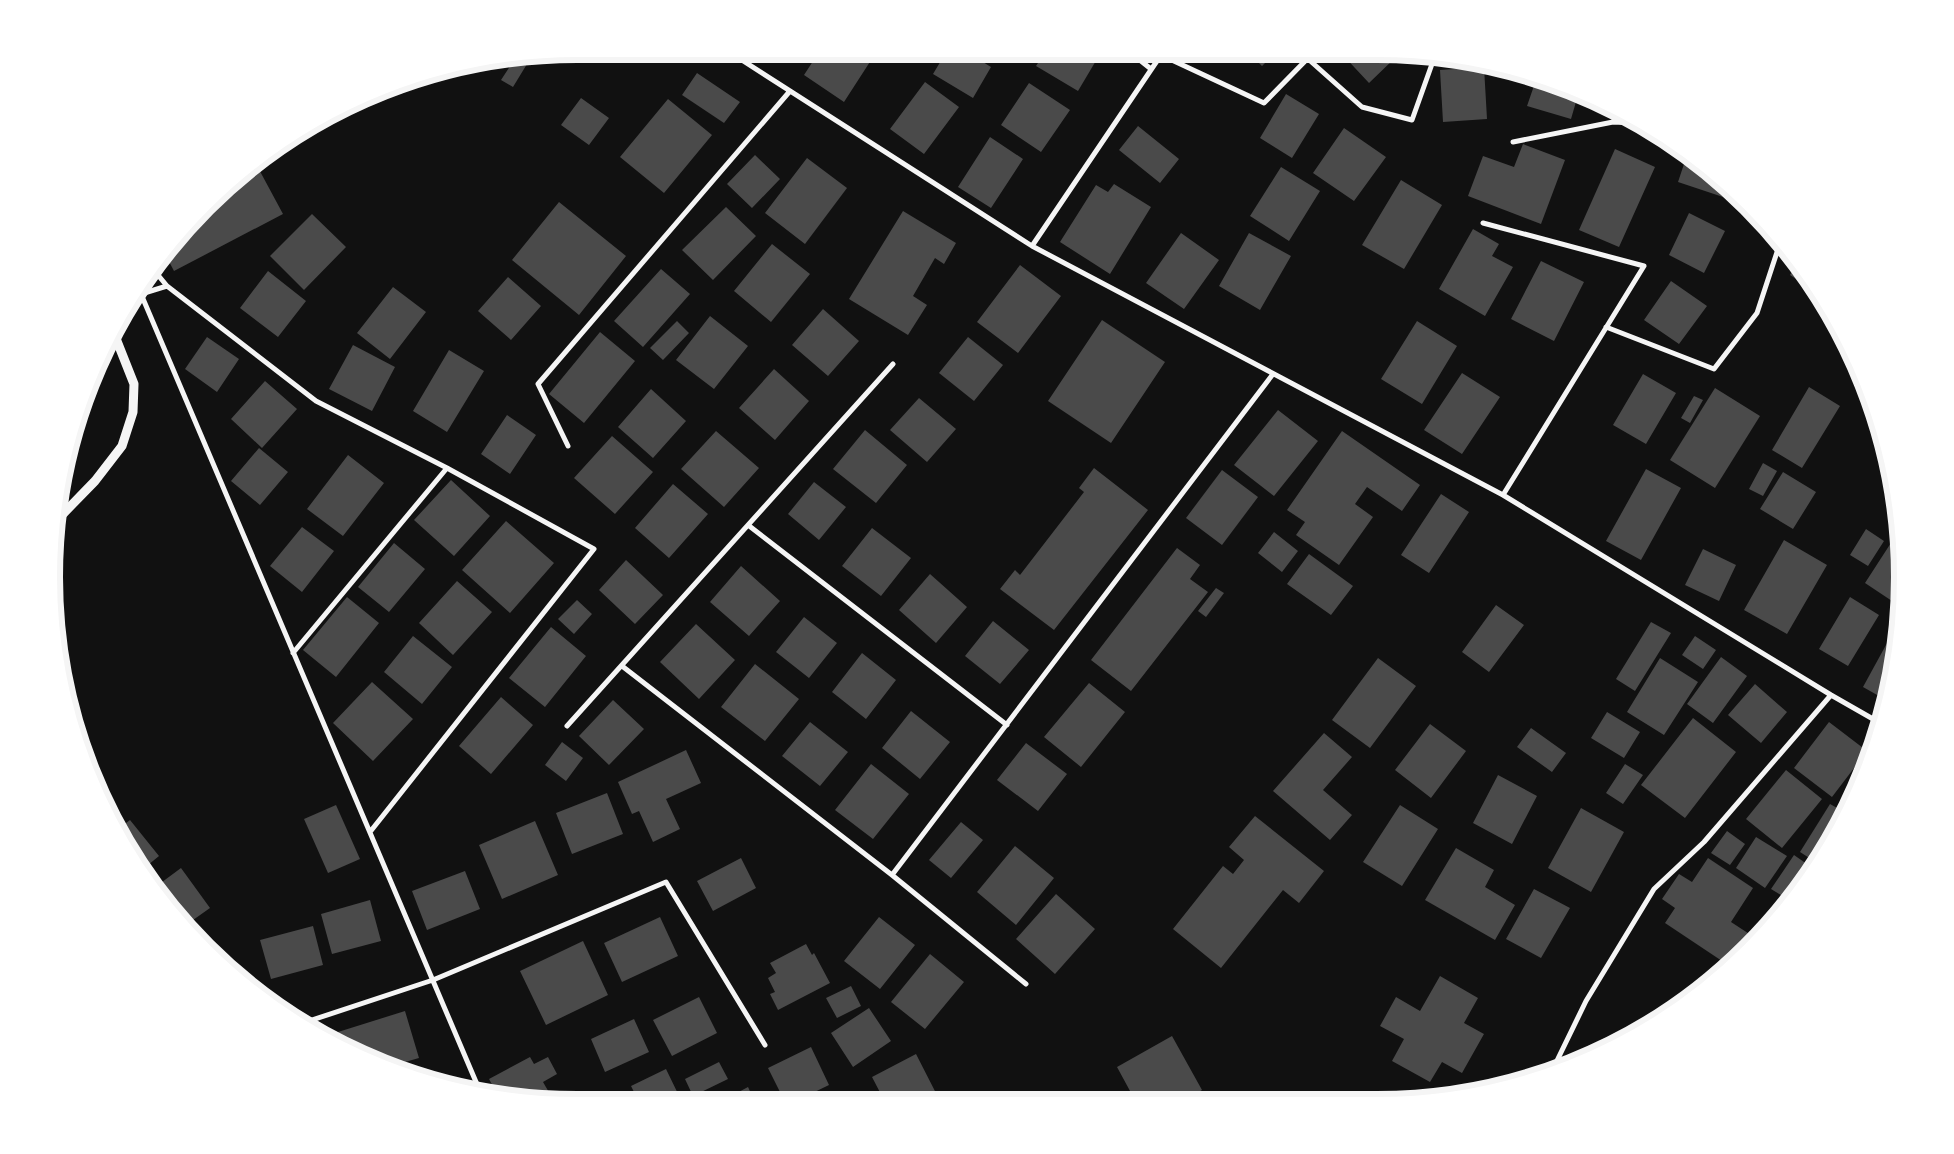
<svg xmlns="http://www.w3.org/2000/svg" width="1954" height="1154" font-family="'Work Sans',sans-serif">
<rect width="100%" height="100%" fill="#111"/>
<path fill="#4a4a4a" d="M1394,52L1397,56L1369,83L1341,53Z
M1249,53H1275L1262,66Z
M875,54L844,102L804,75L817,55Z
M945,54H970L991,67L973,98L933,74Z
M1044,54H1088L1097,59L1078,91L1036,66Z
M516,57L527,64L513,87L501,80Z
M1484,67L1487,119L1443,122L1440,70Z
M697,73L740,102L724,123L682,95Z
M1537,77L1546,79L1578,95L1571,119L1527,106Z
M925,82L959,107L924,154L890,129Z
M1029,83L1070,110L1041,152L1001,125Z
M1286,94L1319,114L1292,158L1260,138Z
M581,98L609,118L589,145L561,125Z
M668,99L712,135L664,193L620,157Z
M1138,126L1179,159L1160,183L1119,150Z
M1344,128L1386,157L1354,201L1313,173Z
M990,137L1023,159L991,208L958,187Z
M1523,144L1565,160L1541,224L1468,196L1483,156L1514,167Z
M1615,149L1655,167L1619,247L1579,230Z
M755,155L780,179L752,208L727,184Z
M1687,155L1729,189L1726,198L1678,182Z
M807,158L847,188L805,244L765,213Z
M255,162L283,214L174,271L165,254L205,205Z
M1281,167L1320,191L1289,241L1250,216Z
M1401,180L1442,205L1404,269L1362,245Z
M1114,184L1151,207L1110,274L1060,242L1096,185L1108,192Z
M559,202L626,256L579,315L512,260Z
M726,207L756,236L713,280L682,250Z
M903,211L956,243L944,264L935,258L913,296L927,305L908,335L849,299Z
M1689,213L1725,231L1704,273L1669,255Z
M312,214L346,247L304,290L270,256Z
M1473,229L1499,244L1492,256L1513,267L1485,316L1439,289Z
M1181,233L1219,260L1184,309L1146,283Z
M1249,233L1291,256L1260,310L1219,286Z
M772,244L810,274L771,322L734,291Z
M1541,261L1584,282L1554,341L1511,319Z
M1797,264L1814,285L1819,294L1790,275Z
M1020,265L1061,296L1018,353L977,322Z
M661,269L690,294L643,347L614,321Z
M268,271L306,301L278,337L240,308Z
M508,277L541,306L511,340L478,311Z
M1671,281L1707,306L1679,344L1644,320Z
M393,287L426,312L390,359L357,333Z
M823,309L859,341L828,376L792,345Z
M710,316L748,346L714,389L676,360Z
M1102,320L1165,362L1111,443L1048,401Z
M677,321L689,333L663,360L650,348Z
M1417,321L1457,346L1422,404L1381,379Z
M600,332L635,361L584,423L549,394Z
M207,337L239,359L217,392L185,369Z
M968,337L1003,365L974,401L939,373Z
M353,345L395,367L372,411L329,389Z
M449,350L484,371L447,432L413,411Z
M774,369L809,401L775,440L739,408Z
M1462,373L1500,397L1462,454L1424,430Z
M1643,374L1676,393L1646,444L1613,425Z
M265,381L297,409L262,448L231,419Z
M1809,387L1840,406L1802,468L1772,450Z
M1715,388L1760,416L1715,488L1670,460Z
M651,389L686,421L653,458L618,427Z
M1694,396L1703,400L1690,423L1681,418Z
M919,398L956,429L927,462L890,430Z
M1278,410L1318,441L1274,496L1234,465Z
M507,415L536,435L510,474L481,454Z
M865,430L907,465L876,503L833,469Z
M716,431L759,468L724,507L681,469Z
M1342,431L1420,485L1402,511L1367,487L1355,504L1373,517L1339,565L1296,535L1305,522L1287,510Z
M612,436L653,472L615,514L574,478Z
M259,448L288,472L260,505L231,481Z
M348,455L384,483L343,536L307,509Z
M1763,463L1777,471L1763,496L1749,489Z
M1094,468L1148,510L1054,630L1000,589L1015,570L1020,575L1084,492L1079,488Z
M1646,469L1681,488L1641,560L1606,541Z
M1222,470L1258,497L1222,545L1186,518Z
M1783,472L1816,492L1793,529L1760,509Z
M451,480L490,516L454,556L414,520Z
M814,482L846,507L819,540L788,514Z
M673,484L708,514L669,558L635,528Z
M1441,494L1469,512L1429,573L1401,555Z
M506,521L554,563L510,613L462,570Z
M302,527L334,551L302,592L270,566Z
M872,528L911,558L881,596L842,566Z
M1866,529L1884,541L1868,566L1850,555Z
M1274,532L1298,551L1282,572L1258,553Z
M1898,532L1903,577L1902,586L1892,601L1865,583Z
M1784,540L1827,565L1787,634L1744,610Z
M394,543L425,569L389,612L358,587Z
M1177,548L1200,565L1190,579L1208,592L1131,691L1091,660Z
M1703,549L1736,565L1719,601L1685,585Z
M1309,554L1353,586L1331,615L1287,584Z
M626,560L663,595L635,624L599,590Z
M741,566L780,601L749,636L710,602Z
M930,574L967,607L936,643L899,610Z
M457,581L492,612L453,655L419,623Z
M1216,588L1224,593L1206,617L1198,611Z
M347,597L379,623L336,677L303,650Z
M1850,597L1879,615L1848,666L1819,649Z
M577,600L592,614L574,634L558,619Z
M1496,605L1524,625L1489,672L1462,652Z
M804,617L837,643L809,678L776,652Z
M993,621L1029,650L1000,684L965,656Z
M1651,622L1671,633L1635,691L1616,679Z
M1898,623L1893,679L1886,700L1863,687Z
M696,624L735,660L699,699L660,662Z
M551,627L586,656L545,707L509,678Z
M413,636L452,667L422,704L384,672Z
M1695,636L1716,650L1703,669L1682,655Z
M862,653L896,680L866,719L832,692Z
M1721,657L1747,676L1713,723L1687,704Z
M1378,658L1416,686L1370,748L1332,720Z
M1660,658L1698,682L1664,735L1627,712Z
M755,664L799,699L765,741L721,707Z
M372,682L413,719L373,761L333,723Z
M1089,683L1125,712L1081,767L1044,737Z
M1755,684L1787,712L1761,743L1728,715Z
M501,697L533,725L491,774L459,746Z
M613,700L644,729L609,765L579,736Z
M911,711L950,742L920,779L882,748Z
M1607,712L1640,732L1624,758L1591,738Z
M1693,718L1736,752L1685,818L1641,785Z
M810,722L848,752L820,786L782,756Z
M1829,722L1867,751L1832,797L1794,768Z
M1430,724L1466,751L1431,798L1395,770Z
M1531,728L1566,753L1552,772L1517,747Z
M1324,733L1352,757L1323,790L1352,815L1330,840L1273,791Z
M562,742L583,758L566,781L545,765Z
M1026,743L1067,774L1038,811L997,780Z
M686,750L701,783L666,799L680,829L653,842L639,811L632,814L618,782Z
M871,764L909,794L873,839L835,810Z
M1625,764L1643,775L1623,804L1606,793Z
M1786,770L1822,799L1782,848L1746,819Z
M1498,775L1537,796L1512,844L1473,823Z
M607,793L623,834L572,854L556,813Z
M1845,798L1850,801L1817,863L1800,852L1830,804L1839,809Z
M336,805L360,859L328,873L304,819Z
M1400,805L1438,829L1402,886L1363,862Z
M1581,808L1624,832L1591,892L1548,868Z
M1255,816L1324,871L1299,903L1283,890L1221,968L1173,929L1223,866L1233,874L1244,860L1229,847Z
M130,820L159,856L142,870L117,830Z
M535,821L558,875L502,899L479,845Z
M961,822L983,840L951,878L929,860Z
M1727,831L1745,844L1730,865L1711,853Z
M1756,837L1787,856L1765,888L1736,868Z
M1015,846L1054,878L1016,925L977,892Z
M1456,848L1494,870L1485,887L1515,905L1495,940L1425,900Z
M1794,855L1814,869L1789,900L1771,889Z
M741,858L756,888L713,911L697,881Z
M1708,858L1753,888L1731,922L1757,939L1749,949L1728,965L1665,923L1675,908L1662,899L1679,874L1692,882Z
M181,868L210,908L186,925L160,897L154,888Z
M465,871L480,909L427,930L412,891Z
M1534,889L1570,908L1541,958L1506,939Z
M1056,894L1095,929L1055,974L1016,939Z
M370,900L381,941L332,954L321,914Z
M660,917L678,956L622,982L604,943Z
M879,917L915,945L880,989L844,961Z
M313,926L323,965L271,979L260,940Z
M583,941L608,995L546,1025L520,971Z
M806,944L812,955L814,953L830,983L778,1010L770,994L775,992L768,978L776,973L770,963Z
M930,954L964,982L925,1029L891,1002Z
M1440,976L1478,998L1464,1023L1484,1034L1462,1073L1442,1062L1430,1082L1392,1061L1404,1039L1380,1026L1396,997L1420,1011Z
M851,986L861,1006L837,1018L826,998Z
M699,997L717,1033L672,1056L653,1020Z
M869,1008L891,1041L853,1067L831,1033Z
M405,1011L419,1058L391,1066L341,1042L338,1032Z
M634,1019L649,1052L605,1072L591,1039Z
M1172,1036L1202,1090L1182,1102H1136L1117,1067Z
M811,1047L829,1085L794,1102H785L768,1068Z
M916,1054L939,1099L934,1102H885L872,1077Z
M530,1057L534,1064L548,1057L557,1074L543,1082L554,1101L569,1093L573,1102H542L496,1092L489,1079Z
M719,1062L728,1079L693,1096L685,1079Z
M666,1069L682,1102H639L631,1086Z
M748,1087L755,1102H720Z
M1125,1096L1128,1102H1114Z"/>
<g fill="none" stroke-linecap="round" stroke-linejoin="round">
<path stroke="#f5f5f5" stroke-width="5" d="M1131,53L1151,69
M734,55L1032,246L1503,495L1831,695L1880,723
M1307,58L1362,107L1412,120L1432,64L1440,58
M1613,122L1617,114
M1513,142L1613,122L1634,123
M1483,223L1644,266L1503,495
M1032,246L1161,55L1264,103L1313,53
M153,269L167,286
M135,294H141L479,1089
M141,294L167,286L316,401L447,468L594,549L370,832
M1606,327L1714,369L1757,313L1780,243
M568,446L538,384L790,91
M748,525L1007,725
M293,653L447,468
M622,666L892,875L1026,984
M567,726L893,364
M892,875L1273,374
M303,1023L433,980L666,882L765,1045
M1551,1073L1586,1001L1654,889L1704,842L1831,695"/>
<path stroke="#f5f5f5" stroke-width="9" d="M59,518L95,481L122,446L133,412L134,384L113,331"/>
</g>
<path d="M0 0H1954V1154H0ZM577 60H1377A517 517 0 0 1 1894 577V577A517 517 0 0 1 1377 1094H577A517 517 0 0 1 60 577V577A517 517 0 0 1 577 60Z" fill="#fff" fill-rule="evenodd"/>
<path fill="none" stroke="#f5f5f5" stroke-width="6" d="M577 60H1377A517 517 0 0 1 1894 577V577A517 517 0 0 1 1377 1094H577A517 517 0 0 1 60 577V577A517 517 0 0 1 577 60Z"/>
</svg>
